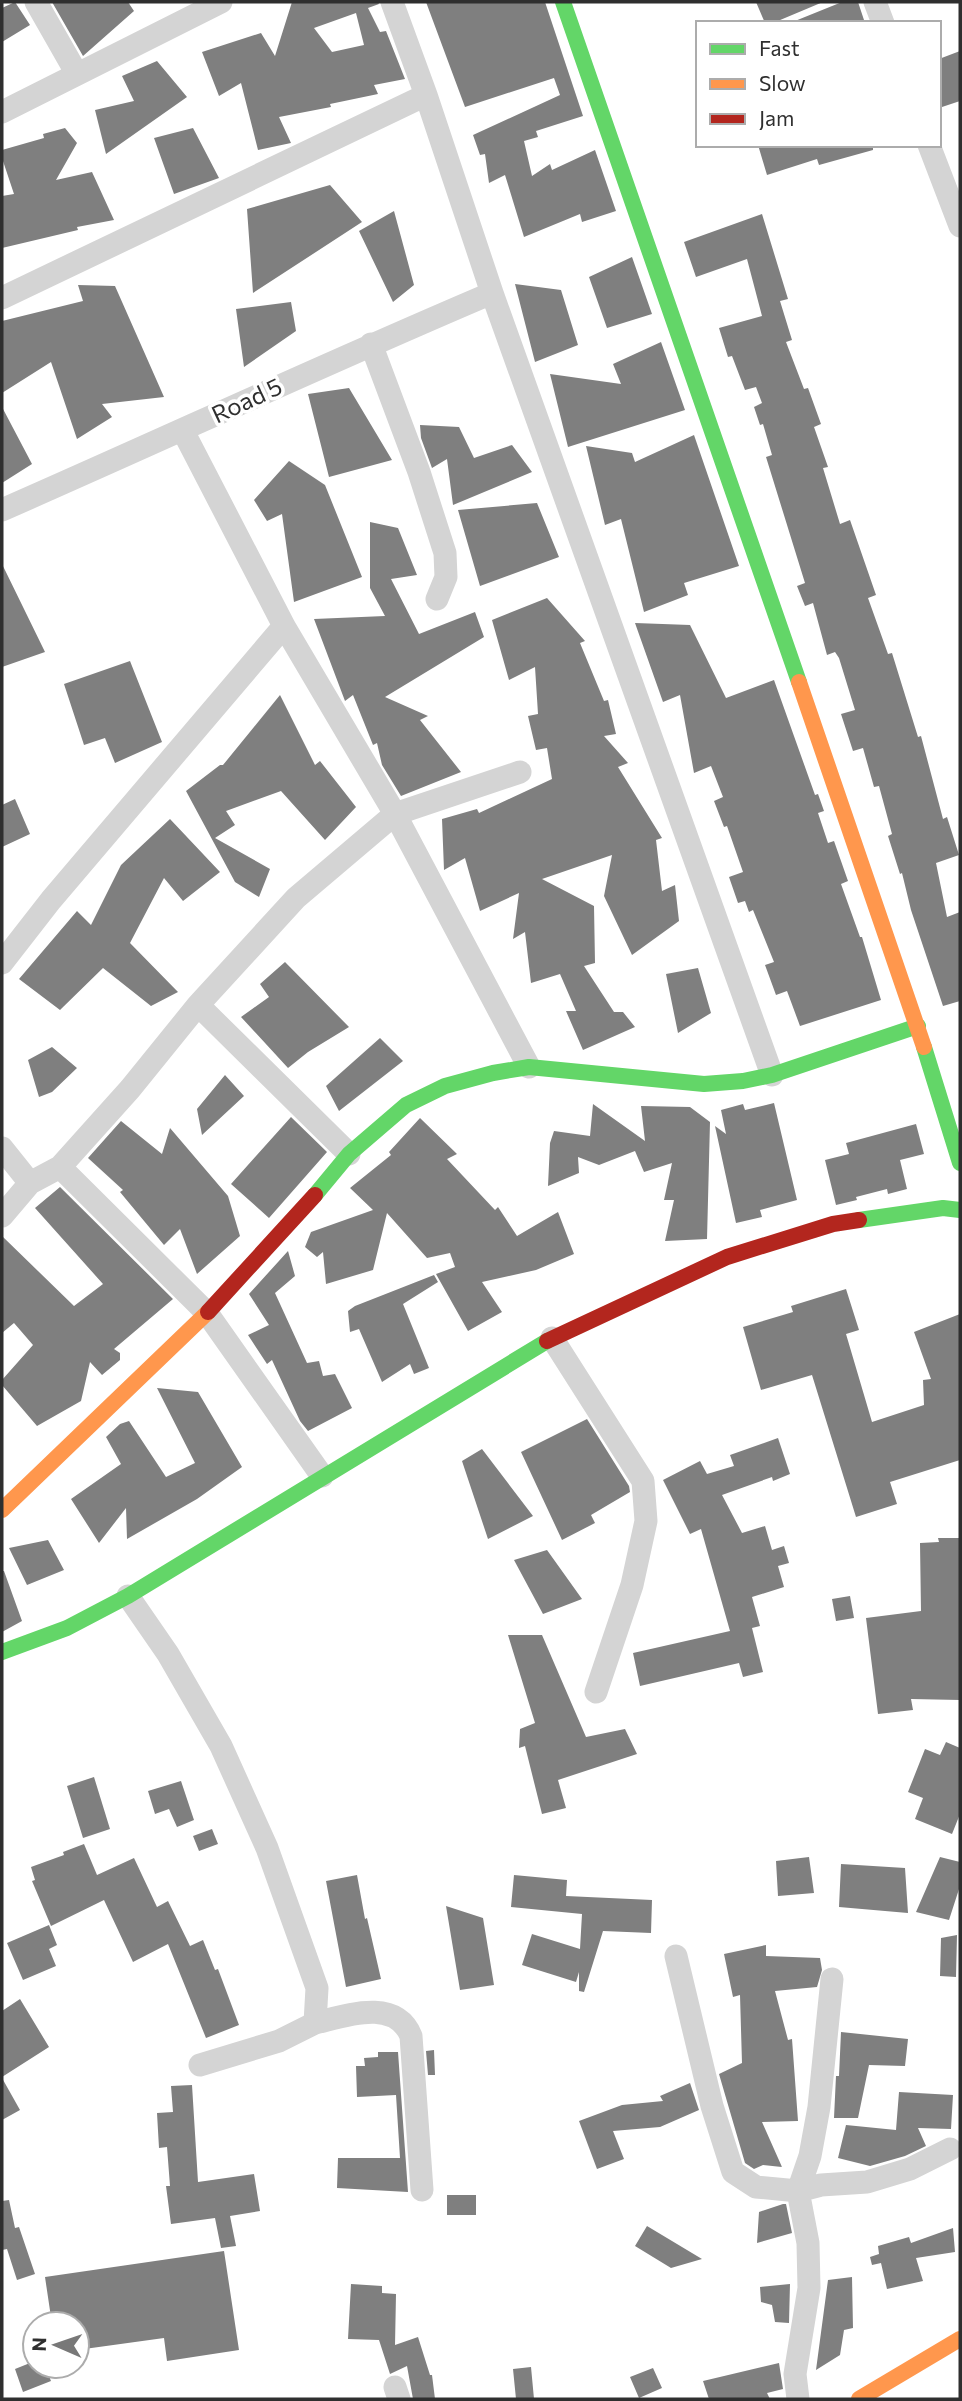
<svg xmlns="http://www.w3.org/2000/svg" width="962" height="2401" font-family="Commissioner,sans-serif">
<rect width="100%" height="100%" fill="#fff"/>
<path fill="#7f7f7f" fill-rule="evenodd" d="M15,2L30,25L2,42V8Z
M52,2H128L134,11L83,56Z
M292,2H378L379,4L368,8L380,32L386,31L405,79L374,85L378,94L330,104L331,107L279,117L291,143L258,150L241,83L219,96L202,52L261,33L275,56ZM356,13L364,45L332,52L314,28Z
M426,2H545L583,116L536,131L538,137L524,141L532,176L550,164L552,170L595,150L616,211L582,222L580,214L524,237L505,175L489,183L485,154L480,155L473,135L560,95L554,78L465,107Z
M756,2H823L773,23H765Z
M842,2H858L865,23H790Z
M960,51V101L939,108V59Z
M157,61L187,97L106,154L95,110L134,101L122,76Z
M65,128L77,143L56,180L92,172L114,220L77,227L78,230L2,248V196L14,194L2,158V150L44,138L43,134Z
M193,128L219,178L174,194L154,138Z
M758,145H873V150L819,165L817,159L767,175Z
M330,185L362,222L253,293L247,209Z
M394,211L414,285L393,302L359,231Z
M762,214L788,299L780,301L792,340L786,342L804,389L808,388L821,424L814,427L828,467L823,468L840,524L850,520L876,595L868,598L888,654L892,653L918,737L921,736L943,819L947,817L959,855L936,863L947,917L960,912V1001L943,1006L911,910L902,873L900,874L888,836L892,834L879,786L874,787L863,748L853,751L841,714L855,710L839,658L835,652L827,655L813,603L805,606L797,586L805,583L766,457L772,455L763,424L760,425L754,407L762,403L756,387L745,390L732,356L728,357L719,328L762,316L747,259L696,277L684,242Z
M632,257L652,314L607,328L589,277Z
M515,284L561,290L578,345L535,362Z
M78,285L115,286L164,397L102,404L112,417L77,439L51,362L2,393V321L83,301Z
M291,302L296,331L244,367L236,309Z
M661,342L685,410L568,447L550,374L621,384L613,364Z
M349,388L392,460L329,477L308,394Z
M2,407L32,464L2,483Z
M420,425L459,427L474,458L512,445L532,472L453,505L447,459L432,468L421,438Z
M694,435L739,566L684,583L688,595L644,612L621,519L605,525L586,446L632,453L635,462Z
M289,461L325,485L362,577L294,602L282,514L267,521L254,500Z
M537,503L559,557L480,586L458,510Z
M370,522L398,528L417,575L391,579L419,634L475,612L484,637L385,697L428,716L420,720L461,772L401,796L382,765L377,743L373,745L353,695L345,701L314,619L385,616L370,588Z
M2,564L45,652L2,667Z
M547,598L585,641L580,643L604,701L608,700L616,734L604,736L628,763L618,767L662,838L656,840L662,891L675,885L679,921L632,955L604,896L612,855L542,879L594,906L595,963L584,966L614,1012H623L635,1027L583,1050L566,1011H576L560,974L531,983L525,932L513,939L519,893L480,911L465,858L444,870L442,819L477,809L479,813L552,779L547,748L536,750L528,716L538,714L535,667L509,680L492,620Z
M635,623L690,625L726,698L774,680L815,795L818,794L824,811L818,813L828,843L834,841L848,881L841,884L860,937H862L881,1000L800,1026L787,991L776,995L765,965L774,962L753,910L749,912L745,901L738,903L729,877L743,872L727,826L724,827L714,801L723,797L711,766L694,773L680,695L663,702Z
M130,661L162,742L115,763L105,738L84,745L64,684Z
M280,695L315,765L320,761L356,807L325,840L281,791L226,811L235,825L215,838L270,869L259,897L235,882L186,791L220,765H223Z
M15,799L30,834L2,847V805Z
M170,819L220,872L183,901L164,878L130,943L178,992L151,1006L103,968L60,1010L19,979L77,911L91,925L121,865Z
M285,962L349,1027L308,1052L288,1068L241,1017L269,997L260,984Z
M698,968L711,1013L678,1033L666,974Z
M380,1038L403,1061L339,1111L326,1086Z
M52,1047L77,1068L52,1092L39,1097L28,1060Z
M225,1075L244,1096L202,1135L197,1109Z
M774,1103L797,1200L760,1210L762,1217L736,1223L715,1126L726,1134L721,1110L743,1104L745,1110Z
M593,1104L645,1141L641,1106L690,1107L710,1122L707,1239L665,1241L674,1200H664L672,1163L644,1172L635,1151L599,1165L578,1157L579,1173L548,1186L550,1143L554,1131L590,1136Z
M291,1117L327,1152L269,1218L231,1184Z
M420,1118L457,1154L447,1159L495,1210L498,1207L517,1236L558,1212L574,1254L536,1270L482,1282L502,1312L468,1331L436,1274L455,1267L450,1253L427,1258L387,1213L373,1270L326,1284L323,1252L317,1257L305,1247L311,1232L373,1210L350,1188L391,1155L389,1152Z
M121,1121L162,1154L170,1128L228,1196L240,1236L197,1274L180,1229L164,1245L120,1192L123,1190L88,1158Z
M916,1124L924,1154L900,1160L907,1189L888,1194L887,1189L856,1197L857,1200L836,1205L825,1160L849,1154L846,1143Z
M60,1187L173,1299L114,1349L120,1353V1360L102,1375L90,1362L81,1401L37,1426L2,1385V1380L33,1345L14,1323L2,1333V1236L74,1306L103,1284L35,1208Z
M288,1251L295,1276L275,1293L307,1363L319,1361L323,1376L335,1374L352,1408L308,1431L300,1421L272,1360L267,1364L248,1335L269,1325L249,1294Z
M434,1275L438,1282L403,1304L429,1368L414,1374L410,1364L382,1382L359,1329L350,1332L348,1311L355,1306Z
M846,1289L859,1330L846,1334L872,1422L924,1405L923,1380L931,1379L914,1332L960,1314V1460L890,1482L897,1504L856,1517L812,1375L761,1390L743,1327L793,1312L791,1306Z
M157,1388L198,1392L242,1467L197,1499L127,1539L126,1508L99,1543L71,1499L121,1464L106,1437L120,1424L129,1421L166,1477L195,1463Z
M587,1419L629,1486L630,1492L591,1515L595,1523L562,1540L521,1452Z
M778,1438L790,1474L773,1481L772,1477L722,1495L742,1533L765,1526L772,1550L784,1546L789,1563L778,1566L784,1587L752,1597L760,1626L752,1628L763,1672L743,1677L739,1663L640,1686L633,1653L730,1631L701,1529L690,1534L663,1480L700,1461L707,1474L734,1466L730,1455Z
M482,1449L533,1516L488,1539L462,1461Z
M938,1538H960V1700L911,1699L913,1710L878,1714L866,1618L921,1611L920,1543L939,1542Z
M48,1540L64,1570L27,1585L9,1548Z
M547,1550L582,1599L543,1614L514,1560Z
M2,1571H4L22,1621L2,1632Z
M850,1596L854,1618L836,1621L832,1599Z
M508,1635H542L586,1737L625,1729L637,1754L558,1780L566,1808L542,1814L525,1746L519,1748L520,1729L535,1723Z
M946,1742L960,1748V1814L952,1834L915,1819L923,1798L908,1792L925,1749L940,1755Z
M94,1777L110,1829L83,1838L67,1786Z
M181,1781L194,1820L177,1827L169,1809L155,1814L148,1791Z
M212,1829L218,1844L199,1851L193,1836Z
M84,1844L97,1875L134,1858L157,1907L168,1901L190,1946L203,1940L215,1970L218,1969L239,2025L206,2038L168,1944L133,1962L104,1900L51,1926L32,1881L35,1880L31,1867L64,1855L63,1852Z
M809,1857L814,1893L778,1896L776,1861Z
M940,1857L960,1862V1886L949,1920L916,1912Z
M841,1864L905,1868L908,1913L839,1907Z
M357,1875L365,1919L367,1918L381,1979L346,1987L326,1881Z
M514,1875L567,1880L566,1896L652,1900L651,1933L603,1931L584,1992L579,1991V1972L576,1982L522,1965L532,1934L580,1949L582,1914L511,1907Z
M446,1906L483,1918L494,1985L460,1990Z
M49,1925L57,1945L49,1949L56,1966L23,1980L7,1943Z
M957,1935L956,1977L940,1976L941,1938Z
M766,1945V1956L820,1958L822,1970L817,1987L775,1991L788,2040L792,2039L798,2121L762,2122L782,2167L763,2165L754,2169L745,2163L719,2074L742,2063L740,1995L733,1997L724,1954Z
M20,1999L49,2047L2,2077V2011Z
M841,2032L908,2039L905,2066L869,2065L858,2118H834L836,2076H839Z
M434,2050L435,2075H428L426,2051Z
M378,2052H398L408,2192L337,2188L338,2158H400L396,2095L357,2097L356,2066H365L364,2058L378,2057Z
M2,2078L20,2110L2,2120Z
M690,2083L699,2110L660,2127L613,2131L624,2159L597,2169L579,2121L622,2105L663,2101L660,2096Z
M192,2085L198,2182L254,2174L260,2211L230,2216L236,2246L221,2248L215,2218L171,2224L166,2186H170L167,2147L159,2148L157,2113L173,2112L171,2086Z
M899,2092L953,2095L951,2129L918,2128L926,2146L905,2156L870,2166L838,2158L846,2125L896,2130Z
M447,2195H476V2215H447Z
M9,2200L15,2228L19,2227L35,2274L17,2280L7,2249L2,2250V2201Z
M783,2204H786L792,2233L757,2243L759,2212Z
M647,2226L702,2259L671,2268L635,2246Z
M953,2228L955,2252L916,2258L923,2281L887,2289L881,2263L872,2265L870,2257L879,2254L878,2246L909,2237L911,2243Z
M224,2251L239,2350L167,2361L164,2338L77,2350V2324H52L45,2277Z
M852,2277L853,2328L844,2330L840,2355L816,2370L828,2280Z
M351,2284L382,2286V2293L396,2294L395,2345L418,2337L430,2375H432L435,2399H413L407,2366L390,2374L379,2340L348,2339Z
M790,2284L789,2323L775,2322L772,2305L761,2302L760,2287Z
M35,2361V2366H45L51,2381L23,2392L15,2369Z
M779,2363L783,2389L767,2393L770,2399H709L703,2381Z
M531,2367L534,2399H516L513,2369Z
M653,2368L662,2388L639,2398L630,2377Z"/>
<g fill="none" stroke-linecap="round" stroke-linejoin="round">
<path stroke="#d4d4d4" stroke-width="23" d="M36,2L77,74
M392,2L426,95L492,293L772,1075
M875,2L883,23
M2,112L221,2
M929,145L960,226
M2,298L426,95
M371,344L419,472L445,553L446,577L437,599
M183,431L284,626L395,814L529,1067
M2,510C166,438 327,363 492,293
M2,963L51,900L284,626
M198,1005L349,1154
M2,1148L30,1183
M60,1167L207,1313L322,1476
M2,1216L30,1183L60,1167L130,1089L198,1005L296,898L395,814L520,772
M552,1338L643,1481L646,1521L632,1585L596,1692
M128,1596L168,1654L221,1746L267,1848L317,1988L315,2023L279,2041L200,2065
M676,1956L712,2106L733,2172L756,2187L798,2191L821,2185L867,2182L910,2169L950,2149
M315,2023C345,2016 395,1997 411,2036L422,2190
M395,2387L399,2399
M798,2399L795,2374L809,2288L808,2243L798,2191L810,2156L819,2107L832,1979"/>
<path stroke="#63d668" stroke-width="16" d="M563,2L799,682
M924,1047L960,1163
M315,1195L349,1154L406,1105L445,1086L493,1073L529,1067L704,1084L743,1081L772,1075L918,1026
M859,1220L943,1208L960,1210
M2,1652L67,1628L128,1596L547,1341"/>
<path stroke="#ff974d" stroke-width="16" d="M799,682L924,1047
M2,1510L208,1312
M859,2399L960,2339"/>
<path stroke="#b3261e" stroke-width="16" d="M208,1312L315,1195
M547,1341L727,1257L833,1224L859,1220"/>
</g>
<g text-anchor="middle" stroke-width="7" stroke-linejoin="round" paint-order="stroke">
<g font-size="24" fill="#2f2f2f" stroke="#fff">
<text transform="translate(247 401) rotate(-25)" y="8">Road 5</text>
</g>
</g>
<rect width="962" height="2401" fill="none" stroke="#2f2f2f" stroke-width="7"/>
<rect x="696" y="21" width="245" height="126" fill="#ffffff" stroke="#acacac" stroke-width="2"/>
<rect x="710" y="44" width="35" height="10" fill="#63d668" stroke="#acacac" stroke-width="2"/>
<text x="759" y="56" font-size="21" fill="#2f2f2f">Fast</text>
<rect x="710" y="79" width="35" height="10" fill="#ff974d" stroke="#acacac" stroke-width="2"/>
<text x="759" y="91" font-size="21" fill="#2f2f2f">Slow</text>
<rect x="710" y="114" width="35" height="10" fill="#b3261e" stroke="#acacac" stroke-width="2"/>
<text x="759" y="126" font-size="21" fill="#2f2f2f">Jam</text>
<g transform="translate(56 2345) rotate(272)"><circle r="33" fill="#ffffff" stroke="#acacac" stroke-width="2"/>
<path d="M0-5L12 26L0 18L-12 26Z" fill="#787878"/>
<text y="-10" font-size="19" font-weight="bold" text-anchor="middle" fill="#2f2f2f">N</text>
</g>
</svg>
